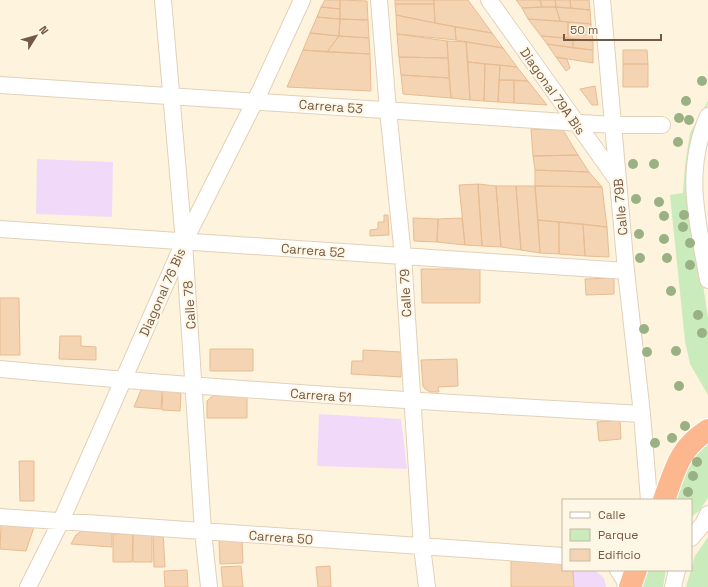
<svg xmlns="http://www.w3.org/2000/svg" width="708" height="587" font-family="'Space Grotesk',sans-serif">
<rect width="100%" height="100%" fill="#fef4dd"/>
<path fill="#f1daf9" d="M37,159L113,162L112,217L36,214Z
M319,414L401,419L407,469L317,466Z
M573,570L596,571L604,578L606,587H574Z"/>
<path fill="#caebbc" d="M708,101V104L700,124L689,190L708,318V395L690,364L685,341L670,195L683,193L685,165L690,133Z
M708,438V498L699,511L691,517V500H671L683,465Z
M708,537V587H686L695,556Z
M645,570H666L663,587H639Z"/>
<path fill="#f4d4b3" stroke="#e8bc93" d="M325,0H340V9L321,7Z
M340,0L367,1L368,20L340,19Z
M395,0H434V4H395Z
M434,0H468L492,33L435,23Z
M516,0H540L542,7L522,8Z
M540,0H555L556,7H542Z
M555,0H570L571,8L556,7Z
M570,0H589L590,10L571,8Z
M395,4H434L435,23L396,15Z
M321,7L340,9V19L317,17Z
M542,7H556L560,21L528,19L522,8Z
M556,7L590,10L591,24L560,21Z
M396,15L455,27L456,40L397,34Z
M317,17L340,19L339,36L310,33Z
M340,19L368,20L369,38L339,36Z
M528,19L568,22V38L541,36Z
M568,22L591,24L593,41L568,38Z
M455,27L492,33L503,48L456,40Z
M310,33L339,36L327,52L303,50Z
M397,34L447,41L448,58L399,57Z
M339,36L369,38L370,54L327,52Z
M541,36L573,39V48L547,44Z
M573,39L593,41V50L573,48Z
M447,41L466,42L470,100L451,98Z
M466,42L503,48L517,67L468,62Z
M547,44L593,50V63L556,57Z
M303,50L370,54L371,91L287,87Z
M623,50H647L648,64H623Z
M399,57L448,58L449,78L401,75Z
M556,57L567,59L570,68L566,71Z
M468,62L485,64L484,101L470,100Z
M485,64L500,65L498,102L484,101Z
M623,64H648V87H623Z
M500,65L517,67L528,81L499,80Z
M401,75L449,78L451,98L403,94Z
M499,80H514V103L498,102Z
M514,80L528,81L547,105L514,103Z
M595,86L598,105H592L580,89Z
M531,129L563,130L578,155L533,156Z
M578,155L589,172L535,170L533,156Z
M535,170L589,172L602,187L535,186Z
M478,184L496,186L501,247L482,246Z
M478,184L482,246L465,245L459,185Z
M496,186H516L521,250L501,247Z
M516,186H535L540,253L521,250Z
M535,186L602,187L607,227L538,220Z
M384,215H388L389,235L370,236V230L378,229V222H384Z
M413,218L438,219L437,242L414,241Z
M462,218L465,245L437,242L438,219Z
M538,220L559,222V254L540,253Z
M559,222L583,224L585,256L559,254Z
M583,224L607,227L609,257L585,256Z
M421,269H480V303H422Z
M614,278V294L586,295L585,279Z
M0,298H19L20,355H0Z
M60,336H81V346L96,347V360L59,359Z
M210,349H253V371H210Z
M363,350L402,352L401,377L351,374L352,361H363Z
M457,359L458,386L438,387L439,392H430L425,389L423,386L421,360Z
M141,390H162L161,409L134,407Z
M163,390H175L181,394L180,411L162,410Z
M216,393H247V418H207V401Z
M620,420L621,439L599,441L597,422Z
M19,461H34V501H20Z
M1,525L34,527L26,551L0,549Z
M82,531L112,533V547L71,544L76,535Z
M163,532L165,567H154L153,533Z
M113,534H133L132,562H113Z
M133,534H152V562H133Z
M242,539L243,563L220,564L219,540Z
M511,561L563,563V570H573L574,587H511Z
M241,566L243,587H223L221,567Z
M330,566L331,587H318L316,567Z
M187,570L188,587H165L164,571Z"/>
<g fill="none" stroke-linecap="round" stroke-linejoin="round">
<defs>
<path id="minor" d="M163,0L184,242L203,531L209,587
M379,0L388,110L403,256L422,547L427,587
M489,0L618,181
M602,0L626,271L642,414L649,500
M0,85L613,125H662
M708,116C683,173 698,222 708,280
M0,229L626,271
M0,369C214,389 428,402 642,414
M0,517L563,556
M691,538L703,524L708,514
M618,570L624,579L626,587
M28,587L61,521L184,242L261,89L302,0
M673,587L677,570"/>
<path id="highway" d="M664,500C675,470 679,448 708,430
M630,587L636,570"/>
</defs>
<use href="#minor" stroke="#e2d0b9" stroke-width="18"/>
<use href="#highway" stroke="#fff" stroke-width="24"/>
<use href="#minor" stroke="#fff" stroke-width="16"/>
<use href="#highway" stroke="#fcb78f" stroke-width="22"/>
</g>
<g fill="#9ab184">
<circle cx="702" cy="81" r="5"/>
<circle cx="686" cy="101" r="5"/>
<circle cx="679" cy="118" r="5"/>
<circle cx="689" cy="120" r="5"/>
<circle cx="678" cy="142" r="5"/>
<circle cx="633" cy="164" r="5"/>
<circle cx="654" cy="164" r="5"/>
<circle cx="636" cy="199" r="5"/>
<circle cx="659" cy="202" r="5"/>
<circle cx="684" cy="215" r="5"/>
<circle cx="664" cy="216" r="5"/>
<circle cx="683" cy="227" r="5"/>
<circle cx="639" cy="234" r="5"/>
<circle cx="664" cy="239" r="5"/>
<circle cx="690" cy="243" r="5"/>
<circle cx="640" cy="258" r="5"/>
<circle cx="667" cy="258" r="5"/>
<circle cx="690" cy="265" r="5"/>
<circle cx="671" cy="291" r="5"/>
<circle cx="698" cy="315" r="5"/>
<circle cx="644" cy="329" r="5"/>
<circle cx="702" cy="333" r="5"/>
<circle cx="676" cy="351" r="5"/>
<circle cx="647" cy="352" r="5"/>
<circle cx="679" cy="386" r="5"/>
<circle cx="685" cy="426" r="5"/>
<circle cx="672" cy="438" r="5"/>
<circle cx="655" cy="443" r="5"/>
<circle cx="697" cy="462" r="5"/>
<circle cx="693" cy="476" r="5"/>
<circle cx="688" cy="492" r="5"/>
</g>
<g text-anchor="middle" stroke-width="4" stroke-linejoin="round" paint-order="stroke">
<g font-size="13" fill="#745a45" stroke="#fff7e5">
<text transform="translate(553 91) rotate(55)" y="5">Diagonal 79A Bis</text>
<text transform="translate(331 106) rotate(4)" y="5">Carrera 53</text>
<text transform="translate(620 207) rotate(-95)" y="5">Calle 79B</text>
<text transform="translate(313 250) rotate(4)" y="5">Carrera 52</text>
<text transform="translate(162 292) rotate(-66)" y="5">Diagonal 76 Bis</text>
<text transform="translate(405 293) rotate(-93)" y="5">Calle 79</text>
<text transform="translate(189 305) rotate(-94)" y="5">Calle 78</text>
<text transform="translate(321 395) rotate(4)" y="5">Carrera 51</text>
<text transform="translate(281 537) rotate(4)" y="5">Carrera 50</text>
</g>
</g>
<rect x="562" y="499" width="130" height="72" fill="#fff7e5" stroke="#c7b8a5"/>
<rect x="570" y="512" width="20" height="6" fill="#ffffff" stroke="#c7b8a5"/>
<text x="598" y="519" font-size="12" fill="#745a45">Calle</text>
<rect x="570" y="529" width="20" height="12" fill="#caebbc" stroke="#c7b8a5"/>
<text x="598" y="539" font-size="12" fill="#745a45">Parque</text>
<rect x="570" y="549" width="20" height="12" fill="#f4d4b3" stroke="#c7b8a5"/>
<text x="598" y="559" font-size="12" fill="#745a45">Edificio</text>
<g transform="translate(36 36) rotate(53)" stroke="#fff7e5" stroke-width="3" paint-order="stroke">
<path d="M0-3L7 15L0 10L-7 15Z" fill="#745a45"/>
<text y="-6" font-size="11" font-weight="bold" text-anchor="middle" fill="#745a45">N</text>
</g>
<path d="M564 34v6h97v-6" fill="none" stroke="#745a45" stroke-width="2"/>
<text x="570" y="34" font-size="12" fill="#745a45" stroke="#fff7e5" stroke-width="3" paint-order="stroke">50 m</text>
</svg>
